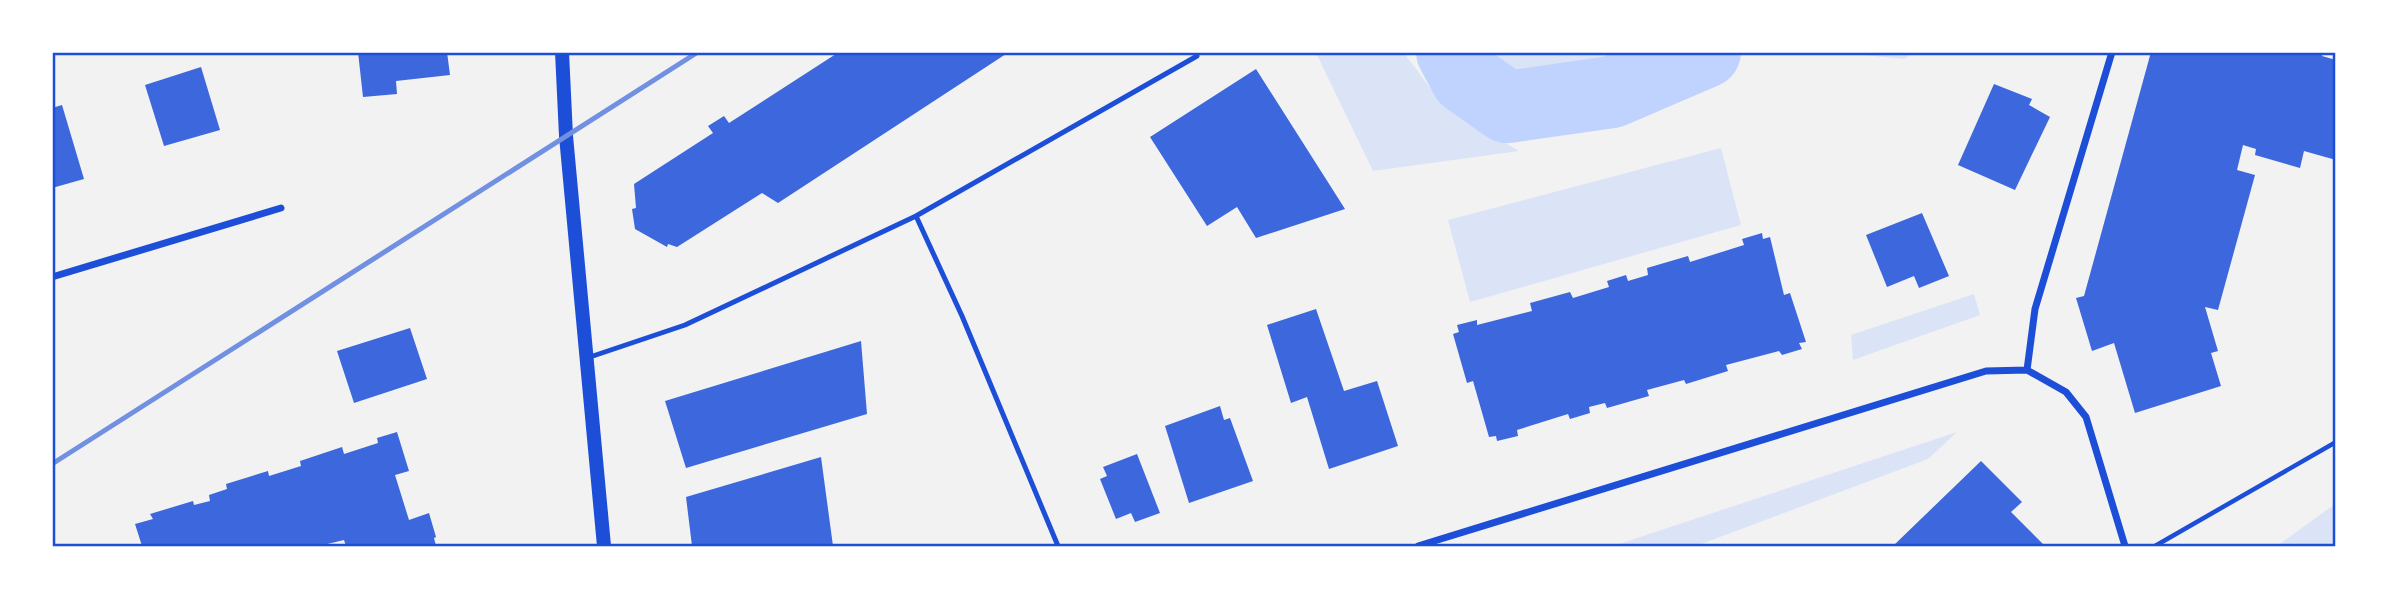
<svg xmlns="http://www.w3.org/2000/svg" width="2388" height="599" font-family="Bitter,serif">
<rect width="100%" height="100%" fill="#f2f2f2"/>
<path fill="#dbe4f7" d="M1316,53H1404L1443,105L1519,151L1373,171Z
M1483,53H1655L1644,58L1530,87Z
M1843,53V52L1913,53L1904,59Z
M1721,148L1741,225L1470,302L1448,220Z
M1974,294L1980,315L1853,360L1851,335Z
M1957,432L1928,459L1696,546H1613Z
M2335,504V546H2277Z"/>
<g fill="none" stroke-linecap="round" stroke-linejoin="round">
<path stroke="#bfd3fe" stroke-width="72" d="M1452,52L1466,78L1507,107L1612,92L1705,52"/>
</g>
<path fill="#3d67dc" d="M358,52H447L450,75L396,81L397,94L363,97Z
M839,52H1009L778,203L762,193L677,247L668,244L667,247L635,229L632,209L636,208L634,184L713,133L708,126L724,116L729,123Z
M2151,52H2323L2322,56L2336,60V160L2304,151L2300,168L2255,155L2256,149L2243,145L2237,170L2255,175L2218,310L2205,307L2218,351L2211,353L2221,386L2135,413L2114,343L2092,351L2076,298L2084,296Z
M201,67L220,130L164,146L145,85Z
M1256,69L1345,209L1256,238L1237,207L1207,226L1150,137Z
M1994,84L2032,99L2029,105L2050,117L2015,190L1958,165Z
M62,105L84,179L52,188V108Z
M1922,213L1949,276L1919,288L1914,276L1887,287L1866,235Z
M1762,233L1763,239L1770,237L1784,295L1790,293L1806,342L1799,343L1802,349L1782,355L1779,351L1726,365L1728,371L1686,384L1684,380L1647,390L1649,396L1607,408L1605,403L1589,407L1590,413L1570,419L1568,414L1517,430L1518,436L1497,441L1496,436L1489,437L1473,381L1467,383L1453,334L1459,332L1457,325L1477,320V325L1532,311L1530,303L1570,292L1573,298L1609,287L1607,281L1626,275L1628,281L1648,275L1647,268L1688,256L1690,262L1744,245L1742,239Z
M1316,309L1344,391L1377,381L1398,446L1329,469L1307,397L1291,403L1267,325Z
M410,328L427,379L354,403L337,351Z
M861,341L867,414L686,468L665,401Z
M1220,406L1224,420L1230,418L1253,481L1189,503L1165,426Z
M397,432L409,471L395,475L409,520L429,513L436,537L434,538L436,546H346L344,540L319,546H142L135,524L153,519L150,514L193,501L194,505L210,501L209,495L227,489L226,484L268,471L269,476L301,466L300,461L342,447L344,454L378,443L377,438Z
M1137,454L1160,513L1135,522L1131,513L1116,519L1100,479L1107,476L1103,467Z
M821,457L833,546H692L686,497Z
M1981,461L2022,502L2011,512L2043,544L2041,546H1893Z"/>
<g fill="none" stroke-linecap="round" stroke-linejoin="round">
<path stroke="#1d4ed8" stroke-width="4.5" d="M2155,546L2336,442"/>
<path stroke="#1d4ed8" stroke-width="5" d="M916,216L962,316L1058,546
M587,358L685,325L916,216L1197,56"/>
<path stroke="#1d4ed8" stroke-width="7" d="M52,277L281,208
M2027,370L2035,309L2112,52
M2027,370L2066,392L2086,417L2125,546
M1418,546L1986,371L2027,370"/>
<path stroke="#1d4ed8" stroke-width="14" d="M562,52L566,136L604,546"/>
<path stroke="#7290e2" stroke-width="5" d="M52,464L698,52"/>
</g>
<rect width="2388" height="599" fill="none" stroke="#ffffff" stroke-width="108"/>
<rect x="54" y="54" width="2280" height="491" fill="none" stroke="#1d4ed8" stroke-width="2.5"/>
</svg>
